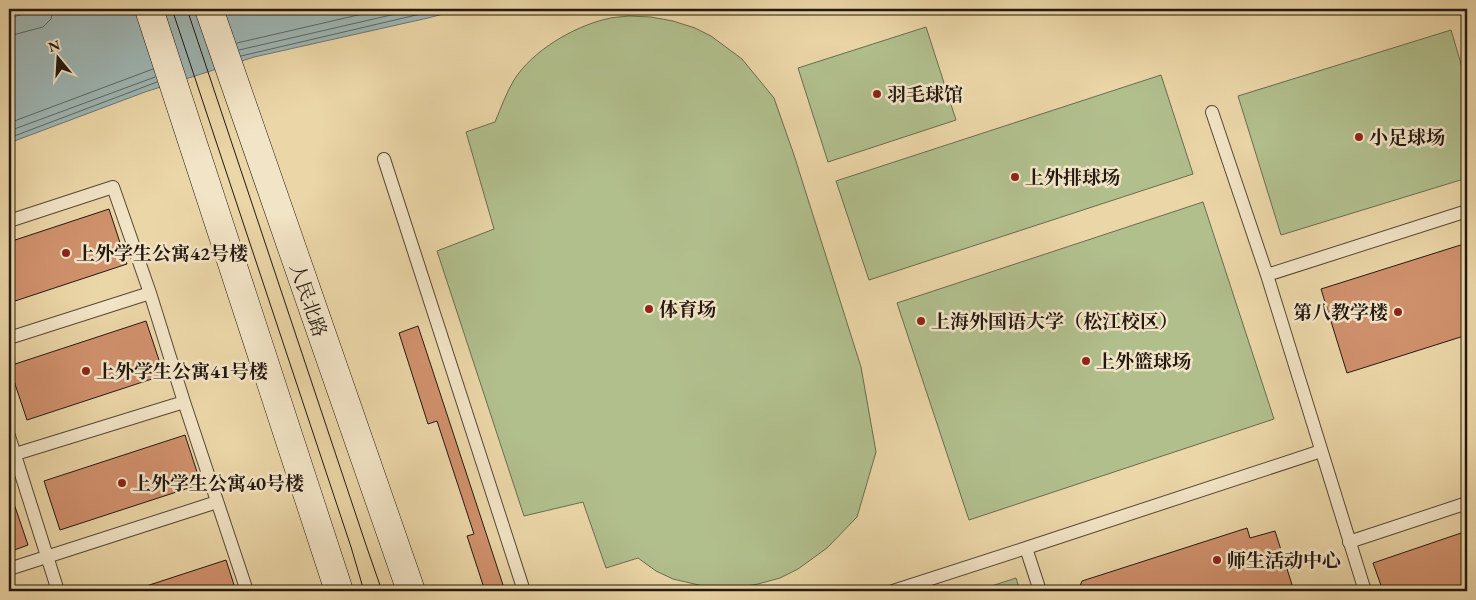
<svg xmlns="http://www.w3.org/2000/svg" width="1476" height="600" font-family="'EB Garamond','Noto Serif SC',serif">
<defs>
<pattern id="park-tufts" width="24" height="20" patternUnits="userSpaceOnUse" patternTransform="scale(1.25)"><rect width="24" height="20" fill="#b1bf8d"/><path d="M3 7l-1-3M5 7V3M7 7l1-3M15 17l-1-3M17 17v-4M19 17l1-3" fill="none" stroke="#98a379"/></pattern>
</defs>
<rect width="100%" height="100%" fill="#ebd6a7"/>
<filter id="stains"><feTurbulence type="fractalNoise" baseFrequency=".004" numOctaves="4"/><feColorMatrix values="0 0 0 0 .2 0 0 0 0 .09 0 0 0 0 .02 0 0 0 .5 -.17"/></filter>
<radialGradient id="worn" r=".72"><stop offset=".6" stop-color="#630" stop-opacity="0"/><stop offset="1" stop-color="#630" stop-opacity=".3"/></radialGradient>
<path fill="#b1bf8d" stroke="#6a6c4f" d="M629,16L651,17L673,21L695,28L711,36L742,59L774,98L794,155L861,367L876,452L857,517L827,548L798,569L780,578L758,584L736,588H720L703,586L673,579L656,571L638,558L606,568L583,502L524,516L437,251L494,229L466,132L495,122C501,108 506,93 514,80C532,51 573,27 606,19C613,17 621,17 629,16Z
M926,27L956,120L828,162L798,68Z
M1451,30L1467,84V178L1281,235L1238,96Z
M1161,75L1193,174L869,280L836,181Z
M1203,202L1274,419L969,520L897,303Z"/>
<path fill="url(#park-tufts)" stroke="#6a6c4f" d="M1016,578L1020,591H976Z"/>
<path fill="#9eb6b4" stroke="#6d7773" d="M42,9H462L428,18L254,57L145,92L9,143V18Z"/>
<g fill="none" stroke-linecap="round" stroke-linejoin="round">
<path stroke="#606762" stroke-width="1" d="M9,36L43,27L51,19L53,9
M237,43L384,9
M239,50L417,9
M241,56L442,9
M9,123L153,69
M9,131L155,77
M9,138L157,82"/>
</g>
<path fill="#d0916d" stroke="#231811" d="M109,209L127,264L9,303V242Z
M1467,243V335L1347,373L1321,289Z
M146,321L164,375L27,420L9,366Z
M418,326L505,591H485L467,536L474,534L437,421L428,424L399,333Z
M185,435L201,484L60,530L44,481Z
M9,489L28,545L9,552Z
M1247,528L1250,538L1275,531L1294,591H1078L1082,581Z
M1467,531V591H1383L1373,563Z
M226,560L236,591H131Z"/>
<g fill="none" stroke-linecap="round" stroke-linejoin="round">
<defs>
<path id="lane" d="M1212,112L1267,275L1365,591
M384,159L524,591
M9,221L113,187L150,293L184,402L247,591
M1267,275L1467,211
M9,338L150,293
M9,436L58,591
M9,456L184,402
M1349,542L1467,503
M1026,548L1321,451
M9,569L217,502
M893,591L1026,548L1040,591"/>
<path id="secondary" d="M149,9L339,591
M209,9L411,591"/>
</defs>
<use href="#lane" stroke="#554836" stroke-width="14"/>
<use href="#secondary" stroke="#231811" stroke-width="29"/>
<use href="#lane" stroke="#f2e4c6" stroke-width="12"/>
<use href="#secondary" stroke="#f2e4c6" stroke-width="28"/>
<path stroke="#231811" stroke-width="1" d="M172,9L351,547L364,591
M187,9L366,545L382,591"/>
</g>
<g fill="#8f2418" stroke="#f2e4c6" stroke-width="2">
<circle cx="877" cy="94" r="5"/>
<circle cx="1359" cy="137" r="5"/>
<circle cx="1015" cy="177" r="5"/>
<circle cx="66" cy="253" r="5"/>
<circle cx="649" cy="309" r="5"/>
<circle cx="1398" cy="312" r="5"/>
<circle cx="921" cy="321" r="5"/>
<circle cx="1086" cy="361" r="5"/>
<circle cx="86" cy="371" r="5"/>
<circle cx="122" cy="483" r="5"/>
<circle cx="1217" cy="560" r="5"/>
</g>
<g text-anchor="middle" stroke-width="5" stroke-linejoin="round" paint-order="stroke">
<g font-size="19" font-weight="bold" fill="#231811" stroke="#f2e4c6" text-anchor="start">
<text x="887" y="101">羽毛球馆</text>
<text x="1369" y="144">小足球场</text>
<text x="1025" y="184">上外排球场</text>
<text x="76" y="260">上外学生公寓42号楼</text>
<text x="659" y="316">体育场</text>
<text x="1388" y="319" text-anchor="end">第八教学楼</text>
<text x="931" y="328">上海外国语大学（松江校区）</text>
<text x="1096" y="368">上外篮球场</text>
<text x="96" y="378">上外学生公寓41号楼</text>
<text x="132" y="490">上外学生公寓40号楼</text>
<text x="1227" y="567">师生活动中心</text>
</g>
<g font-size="19" fill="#231811" stroke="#f2e4c6">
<text transform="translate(309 300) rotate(71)" y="7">人民北路</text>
</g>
</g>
<rect width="1476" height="600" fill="none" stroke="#ebd6a7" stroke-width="30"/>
<rect x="10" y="10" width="1456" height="580" fill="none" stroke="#231811" stroke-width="2.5"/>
<rect x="15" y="15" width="1446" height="570" fill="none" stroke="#231811"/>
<g transform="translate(58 58) rotate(342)" stroke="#f2e4c6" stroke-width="4" paint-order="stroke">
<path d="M0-4L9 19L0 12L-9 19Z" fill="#231811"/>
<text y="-8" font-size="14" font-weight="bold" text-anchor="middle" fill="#231811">N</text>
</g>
<rect width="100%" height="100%" filter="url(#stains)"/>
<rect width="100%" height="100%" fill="url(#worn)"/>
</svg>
